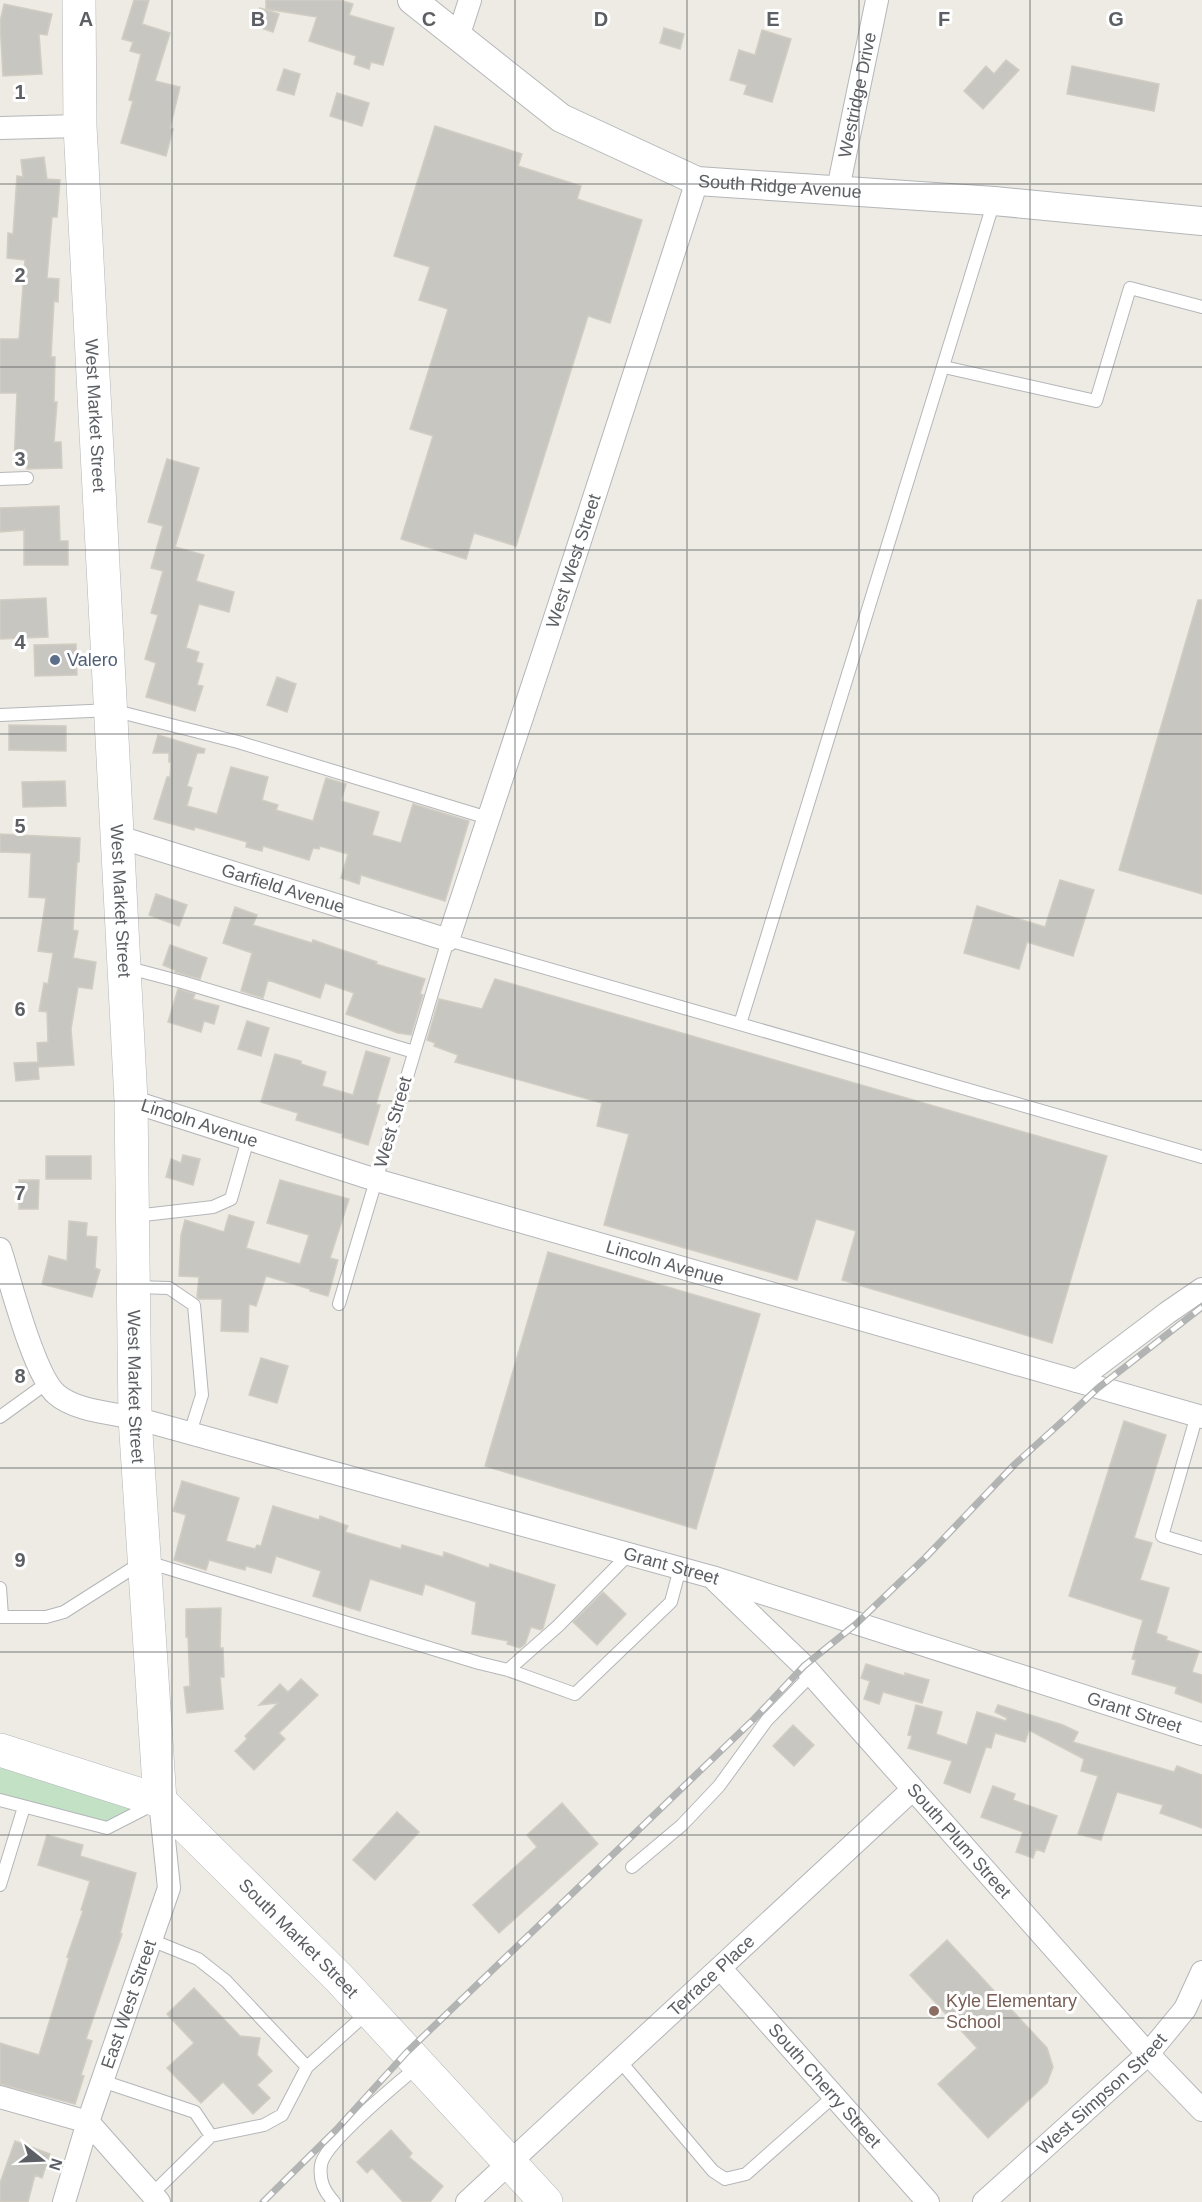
<svg xmlns="http://www.w3.org/2000/svg" width="1202" height="2202" font-family="Helvetica,sans-serif">
<rect width="100%" height="100%" fill="#edebe4"/>
<path fill="#c3e1c4" d="M0,1750L160,1801L107,1828L0,1800Z"/>
<path fill="#c8c6c0" stroke="#d1cdc3" stroke-width="1.5" d="M134,0H149L142,24L170,33L155,81L180,87L170,128L173,129L166,156L121,143L133,101L129,100L141,54L130,51L133,42L122,39Z
M266,0H340L353,4L349,15L394,28L383,65L371,62L369,69L354,64L356,56L309,41L317,17L266,9Z
M4,4L52,14L47,35L39,34L42,74L3,76L0,22Z
M260,8L279,14L273,32L255,26Z
M664,28L684,34L680,49L660,43Z
M762,30L791,39L772,102L744,94L747,85L730,80L739,50L755,55Z
M1006,60L1019,70L983,109L964,91L986,66L994,74Z
M1072,66L1159,84L1154,111L1067,94Z
M284,69L300,74L294,95L277,90Z
M337,93L369,103L362,126L330,116Z
M435,126L522,154L518,166L581,186L577,199L642,220L610,323L588,316L516,546L474,533L466,559L401,539L433,436L410,429L448,309L419,300L430,267L394,256Z
M44,157L47,179L60,180L57,217H52L47,278L59,279L58,302L54,301L51,357H55L54,402H57L54,442H61L62,468L27,469V464H14L17,393H0V339H19L25,260L7,258L8,233L13,234L17,176L23,177L21,160Z
M167,459L199,468L175,547L204,555L196,581L234,592L229,612L199,604L186,648L199,652L196,662L203,664L197,685L203,686L195,711L146,697L156,663L145,659L158,615L151,613L163,571L151,568L163,526L148,522Z
M59,506L60,541H68V565H24V530L0,532V508Z
M46,598L48,637L0,639V600Z
M1198,600H1202V894L1119,870Z
M76,644L77,675L35,676L34,645Z
M277,677L296,684L287,712L267,705Z
M9,725L66,726V751L9,750Z
M158,735L205,749L204,753H197L187,786L192,788L187,806L217,814L231,767L268,777L262,800L278,805L276,810L313,821L326,778L346,784L341,801L379,812L372,835L401,843L413,804L469,821L445,901L361,875L359,884L341,878L348,854L320,846L319,849L313,848L309,860L263,846L262,851L246,847L247,842L195,827L194,830L154,819L167,777H170L171,763L169,762V753H153Z
M65,781L66,806L23,807L22,782Z
M0,834L80,838L79,862H77L73,930L78,931L73,958L96,962L92,989L78,987L71,1029L74,1065L38,1067L39,1079L16,1081L14,1063L38,1062L37,1043L48,1042L47,1012L39,1011L44,983L48,984L53,953L38,951L46,898L29,897L31,853L0,852Z
M1060,880L1094,890L1073,956L1027,942L1019,969L964,953L977,906L1045,927Z
M156,894L187,905L179,926L149,915Z
M235,907L257,915L253,925L312,943L313,940L377,962L376,964L425,979L420,994L423,995L411,1035L398,1033L346,1014L354,993L325,983L320,998L268,980L263,998L241,991L252,953L223,943Z
M170,945L207,958L200,979L175,972V970L163,965Z
M495,979L1107,1156L1052,1343L842,1280L856,1231L816,1219L797,1280L604,1225L629,1134L597,1126L602,1103L455,1062L458,1055L434,1046L435,1043L427,1040L439,999L482,1009Z
M178,989L195,994L193,999L219,1006L214,1024L204,1021L201,1032L168,1022Z
M247,1021L269,1028L261,1056L238,1049Z
M366,1051L390,1058L376,1104L380,1105L368,1145L342,1137L343,1134L296,1120L298,1113L261,1102L275,1054L301,1061V1064L326,1072L322,1086L353,1095Z
M183,1155L200,1159L193,1185L166,1177L171,1159L181,1163Z
M46,1156H91V1179H46Z
M19,1180H39L38,1209H19Z
M280,1180L349,1199L330,1258L338,1260L328,1296L310,1291V1289L266,1276L256,1306L249,1304L248,1332L221,1331L222,1299H199L197,1297L199,1277L179,1276L181,1235L185,1220L224,1232L229,1215L254,1222L246,1248L300,1264L309,1235L267,1223Z
M69,1221L87,1223L86,1236L97,1237L95,1268L100,1270L92,1297L42,1284L49,1256L67,1261Z
M548,1252L760,1314L696,1529L485,1466Z
M261,1358L288,1366L277,1403L249,1395Z
M1124,1421L1166,1435L1134,1538L1152,1543L1140,1580L1169,1588L1156,1633L1167,1637L1166,1640L1199,1651L1192,1672L1202,1675V1703L1175,1693L1177,1687L1132,1674L1136,1660L1132,1659L1143,1620L1069,1596Z
M182,1481L239,1498L226,1541L255,1549L257,1545L261,1546L273,1506L319,1520L320,1516L348,1526L345,1532L401,1549L402,1545L443,1557L444,1552L489,1568L490,1564L555,1585L543,1628L541,1630L531,1627L525,1644L520,1648L507,1644L508,1641L472,1634L476,1602L425,1584L422,1595L370,1579L360,1611L313,1596L321,1571L276,1556L271,1573L246,1566L245,1570L209,1560L206,1570L174,1560L186,1515L173,1511Z
M603,1592L626,1614L597,1645L573,1622Z
M221,1608L220,1648H223L224,1677H220L223,1709L187,1713L184,1687L190,1686L188,1637H186V1609Z
M866,1664L905,1676V1673L929,1680L922,1703L883,1692L879,1704L864,1699L870,1681L861,1678Z
M301,1679L318,1695L279,1733L285,1739L254,1770L235,1751L247,1739L245,1736L278,1703L259,1705L280,1684L288,1692Z
M916,1705L942,1712L936,1734L967,1745L977,1712L1006,1721L1007,1718L995,1712L998,1705L1063,1725L1078,1732L1073,1742L1174,1772L1177,1766L1202,1775V1828L1160,1813L1163,1805L1117,1792L1101,1840L1078,1834L1098,1776L1081,1771L1084,1759L1029,1730L1025,1742L995,1733L991,1748L986,1747L970,1793L944,1783L952,1761L908,1748L912,1736L908,1735Z
M793,1725L814,1745L794,1766L773,1746Z
M993,1786L1015,1794L1013,1800L1057,1816L1044,1852L1036,1849L1033,1858L1016,1852L1023,1832L981,1817Z
M562,1803L598,1844L499,1933L473,1905L537,1847L527,1835Z
M397,1812L419,1832L375,1880L353,1860Z
M47,1835L83,1845L80,1856L136,1873L120,1934H122L86,2039L92,2041L81,2075L84,2076L75,2104L0,2084V2043L39,2055L69,1958L67,1957L83,1911L81,1910L90,1881L38,1865Z
M947,1940L1047,2048L1053,2067L1047,2083L988,2138L938,2084L977,2048L910,1975Z
M194,1988L240,2036L260,2038L257,2055L272,2071L257,2085L270,2098L253,2114L223,2082L201,2103L167,2068L194,2043L167,2014Z
M391,2130L412,2153L409,2157L443,2186L430,2202H403L372,2168L367,2173L357,2162Z
M15,2141L50,2154L42,2178L35,2175L28,2202H0V2183Z"/>
<g fill="none" stroke-linecap="round" stroke-linejoin="round">
<defs>
<path id="service" d="M944,367L1096,401L1130,288L1202,307
M0,479L27,478
M0,715L112,710L238,742L488,818
M125,967L182,982L414,1052
M740,1024L994,201
M135,1216L213,1207L231,1199L248,1139
M135,1287L169,1288L194,1305L202,1395L190,1433
M339,1304L448,940L1202,1157
M1197,1415L1162,1536L1202,1548
M0,1417L47,1383
M0,1588L2,1616
M0,1617H46L64,1612L144,1561L479,1663L508,1670L558,1626L629,1554
M508,1670L575,1694L671,1602L680,1568
M0,1800L107,1828L152,1805
M632,1867L682,1825L719,1786L767,1720L812,1674
M0,1885L24,1807
M151,1940L198,1959L226,1981L307,2067
M620,2061L713,2171L725,2179L746,2174L834,2096
M102,2081L195,2112L211,2136L152,2194
M211,2136L264,2125L282,2115L307,2067L368,2012
M334,2202C324,2191 319,2181 321,2165C324,2143 398,2083 418,2066"/>
<g id="minor">
<path d="M458,37L470,0"/>
<path d="M0,128L80,126"/>
<path id="s1" d="M838,189L877,0"/>
<path id="s2" d="M119,837L448,940L551,630L697,181"/>
<path id="s3" d="M131,1101L376,1180L1202,1417"/>
<path id="s4" d="M0,1249C10,1280 34,1375 56,1394C75,1411 112,1413 135,1418L712,1577L1202,1734"/>
<path d="M1077,1381L1167,1313L1202,1289"/>
<path id="s5" d="M716,1581L804,1666L1148,2054L1202,2110"/>
<path id="s6" d="M721,1969L928,2202"/>
<path d="M0,2097L88,2122L159,2202"/>
<path id="s7" d="M64,2202L88,2122L169,1888L160,1801"/>
<path id="s8" d="M467,2202L912,1790"/>
<path id="s9" d="M984,2202L1148,2054L1185,2009L1202,1972"/>
</g>
<g id="tertiary">
<path id="s10" d="M412,0L561,118L697,181L994,201L1202,221"/>
</g>
<g id="secondary">
<path id="s11" d="M79,0L80,126L131,1101L135,1418L160,1801"/>
<path id="s12" d="M0,1750L160,1801L339,1978L546,2202"/>
</g>
</defs>
<use href="#service" stroke="#b4b6b9" stroke-width="14"/>
<use href="#minor" stroke="#b4b6b9" stroke-width="24"/>
<use href="#tertiary" stroke="#b4b6b9" stroke-width="30"/>
<use href="#secondary" stroke="#b3b6ba" stroke-width="34"/>
<use href="#service" stroke="#fff" stroke-width="12"/>
<use href="#minor" stroke="#fff" stroke-width="22"/>
<use href="#tertiary" stroke="#fff" stroke-width="28"/>
<use href="#secondary" stroke="#fff" stroke-width="33"/>
<defs>
<path id="rail" d="M263,2202L336,2130L407,2052L754,1719L804,1666L856,1624L926,1557L1015,1464L1066,1418L1098,1388L1202,1307"/>
</defs>
<use href="#rail" stroke="#b2b3b3" stroke-width="7"/>
<use href="#rail" stroke="#fff" stroke-width="4.5" stroke-dasharray="14" stroke-linecap="butt"/>
</g>
<path fill="none" stroke="#5c5f63" stroke-width="1.5" stroke-opacity="0.55" d="M172,0V2202M343,0V2202M515,0V2202M687,0V2202M859,0V2202M1030,0V2202M0,184H1202M0,367H1202M0,550H1202M0,734H1202M0,918H1202M0,1101H1202M0,1284H1202M0,1468H1202M0,1652H1202M0,1835H1202M0,2018H1202"/>
<circle fill="#5c6f8a" stroke="#fff" stroke-width="2" cx="55" cy="660" r="6"/>
<circle fill="#8d6e63" stroke="#fff" stroke-width="2" cx="934" cy="2011" r="6"/>
<g text-anchor="middle" stroke-width="6" stroke-linejoin="round" paint-order="stroke">
<g font-size="18" fill="#5c5f63" stroke="#fff">
<text dy="6" stroke="none"><textPath href="#s1" startOffset="96">Westridge Drive</textPath></text>
<text dy="6" stroke="none"><textPath href="#s10" startOffset="423">South Ridge Avenue</textPath></text>
<text dy="6" stroke="none"><textPath href="#s11" startOffset="416">West Market Street</textPath></text>
<text dy="6" stroke="none"><textPath href="#s2" startOffset="744">West West Street</textPath></text>
<text dy="6" stroke="none"><textPath href="#s2" startOffset="172">Garfield Avenue</textPath></text>
<text dy="6" stroke="none"><textPath href="#s11" startOffset="902">West Market Street</textPath></text>
<text transform="translate(393 1122) rotate(-74)" y="6">West Street</text>
<text dy="6" stroke="none"><textPath href="#s3" startOffset="72">Lincoln Avenue</textPath></text>
<text dy="6" stroke="none"><textPath href="#s3" startOffset="558">Lincoln Avenue</textPath></text>
<text dy="6" stroke="none"><textPath href="#s11" startOffset="1388">West Market Street</textPath></text>
<text dy="6" stroke="none"><textPath href="#s4" startOffset="796">Grant Street</textPath></text>
<text dy="6" stroke="none"><textPath href="#s4" startOffset="1282">Grant Street</textPath></text>
<text dy="6" stroke="none"><textPath href="#s5" startOffset="356">South Plum Street</textPath></text>
<text dy="6" stroke="none"><textPath href="#s12" startOffset="363">South Market Street</textPath></text>
<text dy="6" stroke="none"><textPath href="#s8" startOffset="333">Terrace Place</textPath></text>
<text dy="6" stroke="none"><textPath href="#s7" startOffset="208">East West Street</textPath></text>
<text dy="6" stroke="none"><textPath href="#s6" startOffset="156">South Cherry Street</textPath></text>
<text dy="6" stroke="none"><textPath href="#s9" startOffset="160">West Simpson Street</textPath></text>
</g>
<g font-size="18" fill="#4e5e75" stroke="#fff" text-anchor="start">
<text x="67" y="666">Valero</text>
</g>
<g font-size="18" fill="#785e54" stroke="#fff" text-anchor="start">
<text x="946" y="2007">Kyle Elementary<tspan x="946" dy="21">School</tspan></text>
</g>
</g>
<g font-size="20" text-anchor="middle" font-weight="bold" fill="#5c5f63" stroke="#fff" stroke-width="6" stroke-linejoin="round" paint-order="stroke">
<text x="86" y="26">A</text>
<text x="258" y="26">B</text>
<text x="429" y="26">C</text>
<text x="601" y="26">D</text>
<text x="773" y="26">E</text>
<text x="944" y="26">F</text>
<text x="1116" y="26">G</text>
<text x="20" y="99">1</text>
<text x="20" y="282">2</text>
<text x="20" y="466">3</text>
<text x="20" y="649">4</text>
<text x="20" y="833">5</text>
<text x="20" y="1016">6</text>
<text x="20" y="1200">7</text>
<text x="20" y="1383">8</text>
<text x="20" y="1567">9</text>
</g>
<g transform="translate(42 2160) rotate(108)" stroke="#ffffff" stroke-width="4.5" paint-order="stroke">
<path d="M0-4.5L10 22L0 15L-10 22Z" fill="#5c5f63"/>
<text y="-9" font-size="16" font-weight="bold" text-anchor="middle" fill="#5c5f63">N</text>
</g>
</svg>
